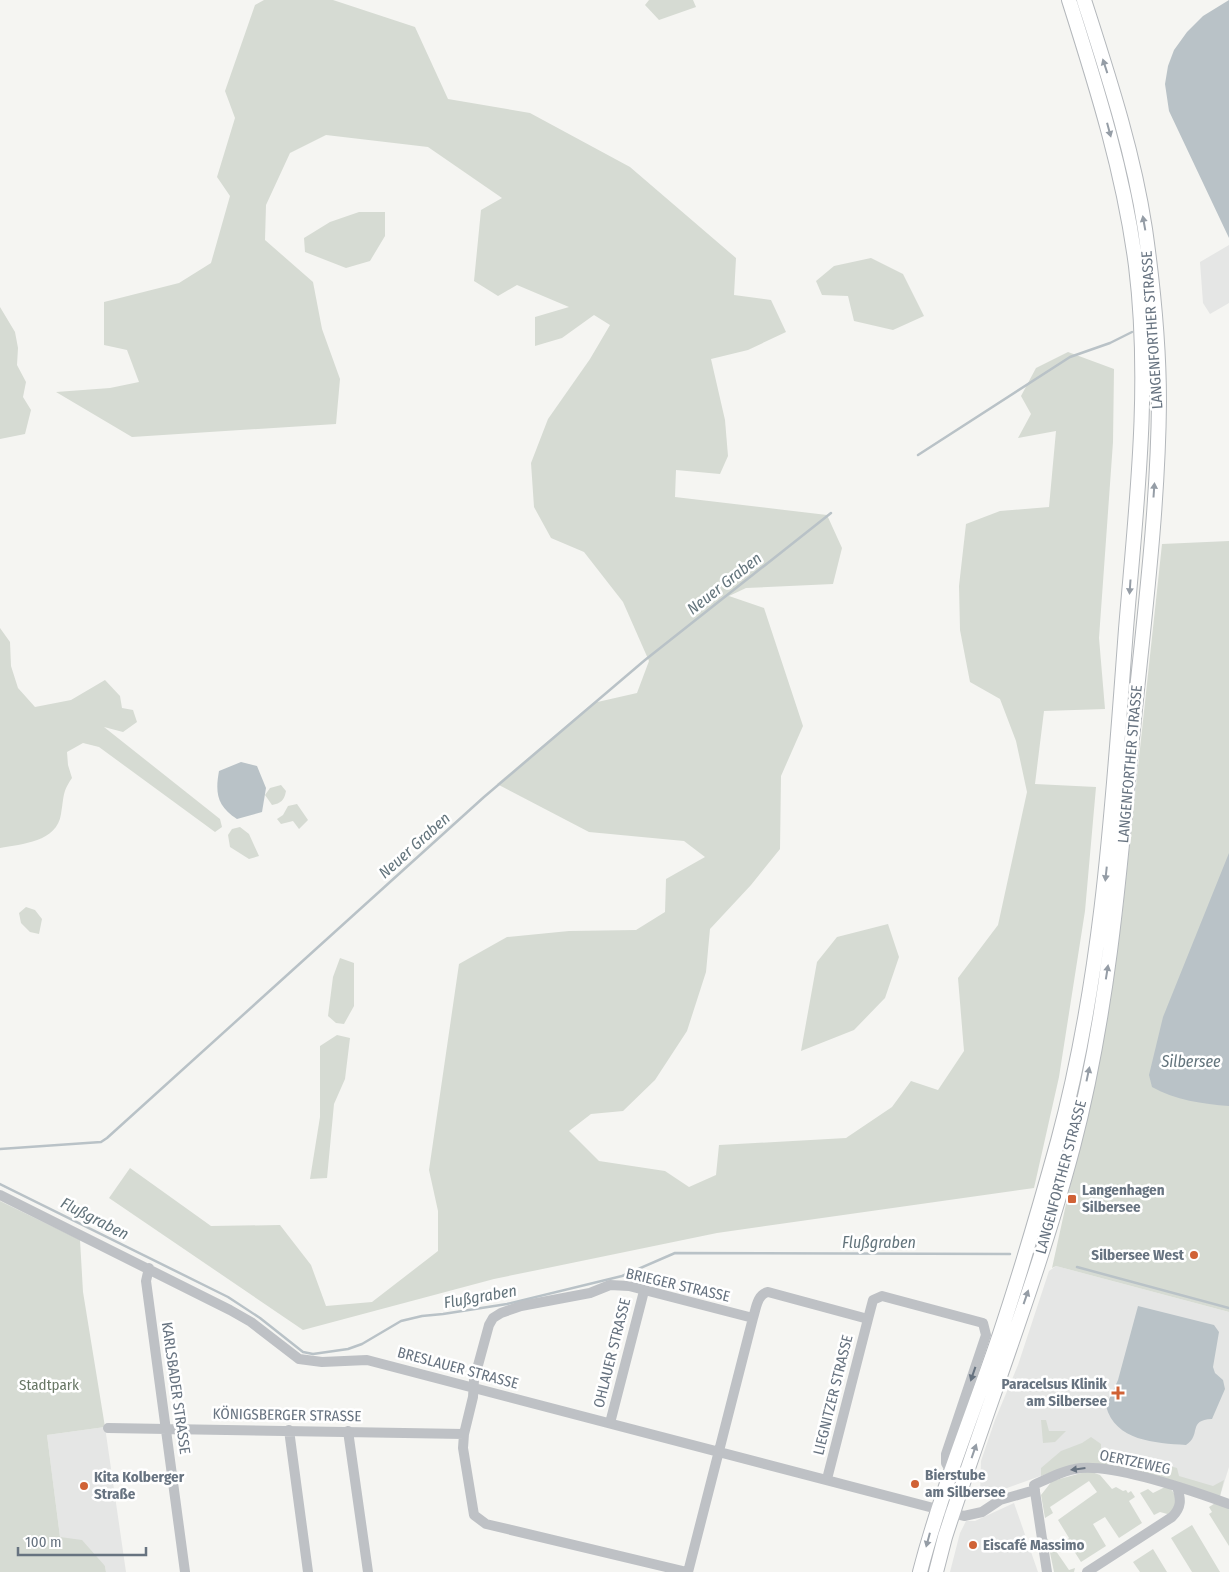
<svg xmlns="http://www.w3.org/2000/svg" width="1229" height="1572" font-family="'Fira Sans Condensed',sans-serif">
<rect width="100%" height="100%" fill="#f5f5f2"/>
<path fill="#e5e6e5" d="M1229,245V303L1210,314L1203,303L1200,262Z
M1056,1266L1229,1312V1467L1220,1496L1101,1464L1087,1463L1060,1469L996,1492L985,1498L980,1495L981,1461L995,1420L1018,1365L1049,1271Z
M105,1427L126,1572H106L105,1566L60,1537L47,1435Z
M1014,1503L1038,1572H950L960,1533L966,1521H975Z"/>
<path fill="#d6dbd3" d="M264,0H333L415,27L448,99L530,113L630,167L736,258L734,295L771,300L786,332L748,350L711,359L725,420L728,456L720,474L676,470L675,497L827,515L842,548L833,584L746,588L729,596L764,608L803,726L781,776L780,849L751,885L710,929L706,972L687,1031L655,1080L623,1111L591,1114L569,1131L599,1161L665,1171L689,1187L716,1175L719,1145L846,1138L892,1107L911,1081L938,1090L964,1051L958,978L998,925L1027,792L1016,741L1000,699L970,682L960,630L959,586L966,524L1000,511L1049,507L1056,431L1018,438L1031,414L1021,396L1036,368L1068,352L1114,369L1113,442L1099,638L1105,709L1044,711L1035,784L1096,787L1085,911L1059,1077L1034,1188L717,1233L494,1279L303,1330L109,1198L130,1168L211,1226L280,1225L311,1265L326,1306L372,1302L438,1251V1211L429,1170L459,964L507,937L569,931L636,930L665,912L666,879L705,857L684,841L589,832L497,784L593,703L637,693L649,661L623,602L584,552L551,538L534,507L531,463L548,419L590,359L610,325L594,315L562,338L535,346V317L569,307L517,285L498,296L474,281L481,210L502,198L428,147L326,135L290,153L266,205L265,240L313,282L322,329L340,379L336,424L132,437L56,392L110,388L139,382L127,350L104,345V302L179,283L211,263L230,196L217,177L235,118L225,91L255,5Z
M649,0H693L696,7L659,20L645,5Z
M359,212H385V236L370,261L346,268L305,252L304,238L330,222Z
M871,258L903,274L924,316L893,330L854,321L848,296L822,295L816,281L834,266Z
M0,307L15,332L18,348L17,365L26,382L23,397L31,410L25,434L0,439Z
M1229,541V1312L1056,1266L1052,1268L1106,1022L1122,916L1162,544Z
M0,628L10,642L11,666L18,688L35,707L71,700L105,680L120,696L122,708L133,710L137,722L123,732L104,727L220,819L222,827L215,832L99,747L83,743L67,752L68,765L72,778C62,792 64,798 61,814C57,842 22,844 0,848Z
M281,785L286,791C284,801 281,803 272,805L265,795L270,788Z
M297,804L308,820L299,829L293,821L281,824L277,819L283,815L288,806Z
M240,827L249,834L259,856L249,859L230,847L228,835L232,829Z
M26,907L35,910L42,919L39,934L30,932L21,923L19,913Z
M888,924L899,957L885,998L854,1030L801,1051L817,962L837,937Z
M340,958L354,963V1006L344,1024L336,1023L328,1016L333,977Z
M337,1035L350,1038L345,1079L334,1104L327,1178L310,1179L320,1117V1046Z
M0,1201L80,1240L83,1292L105,1427L47,1435L60,1537L82,1540L105,1566L106,1572H0Z
M1041,1420H1046L1049,1431H1066L1055,1442L1043,1443Z
M1091,1437L1101,1444V1456L1161,1470L1166,1465L1177,1468L1179,1476L1213,1486L1224,1480L1220,1496L1101,1464H1074L1041,1476V1468L1061,1451L1082,1443Z
M1089,1471L1100,1475L1112,1489L1116,1487L1123,1491L1126,1490L1128,1493L1131,1491L1135,1497L1129,1501L1142,1523L1119,1538L1105,1517L1093,1524L1106,1546L1081,1562L1067,1540L1069,1538L1058,1520L1097,1492L1089,1481L1050,1507L1053,1513L1045,1518L1041,1495L1052,1481Z
M1167,1486C1179,1495 1177,1503 1171,1515L1160,1512L1154,1515L1140,1493L1148,1489L1153,1493Z
M1217,1502L1229,1507V1546L1209,1514L1212,1512L1209,1507Z
M1192,1525L1220,1572H1192L1171,1538Z
M1047,1538L1069,1570L1075,1568L1074,1572H1054Z
M1153,1549L1167,1572H1140L1133,1562Z"/>
<path fill="#b9c2c7" d="M1229,0V238L1169,111L1165,84L1168,66L1174,50L1187,32L1203,16Z
M241,762L257,766L266,788L262,812L237,819C217,806 215,793 219,771Z
M1229,853V1106C1203,1104 1175,1100 1152,1087L1149,1075L1163,1017Z
M1138,1306L1214,1325L1219,1332L1213,1367L1215,1373L1223,1380L1225,1389L1212,1419C1187,1420 1202,1435 1186,1445C1155,1443 1115,1441 1106,1406L1118,1380Z"/>
<g fill="none" stroke-linecap="round" stroke-linejoin="round">
<path stroke="#b9c2c7" stroke-width="2.5" d="M918,455L1070,357L1110,343L1132,332
M0,1149L101,1142L107,1138L484,797L645,660L831,513
M0,1184L228,1297L260,1318L303,1352L313,1354L348,1349L362,1344L401,1321L422,1316L443,1314L507,1304L622,1276L675,1253L1010,1254
M1077,1267L1229,1308"/>
<defs>
<path id="secondary" d="M920,1572C941,1491 973,1414 1000,1334C1021,1271 1040,1206 1058,1141C1103,974 1113,801 1126,629C1136,508 1151,387 1136,266C1124,174 1097,88 1069,0
M936,1572L945,1537C987,1407 1038,1279 1073,1147C1107,1017 1119,882 1131,749C1142,634 1158,517 1159,402C1159,345 1153,285 1145,229C1133,150 1108,75 1084,0"/>
</defs>
<use href="#secondary" stroke="#b3b7bb" stroke-width="16"/>
<path stroke="#bec1c5" stroke-width="10" d="M0,1195L230,1310L251,1322L299,1359L322,1362L367,1360L964,1516L982,1512L1000,1500L1035,1490
M149,1268L146,1281L185,1572
M610,1423L644,1291
M108,1428L464,1434
M289,1430L308,1572
M348,1431L368,1572
M827,1479L868,1319
M687,1572L486,1524L474,1515L463,1448L464,1434L473,1397L474,1380L489,1325L493,1318L501,1313L521,1306L590,1293L610,1285L629,1286L753,1318
M688,1572L753,1318C756,1309 757,1294 768,1292L868,1319L873,1300L882,1296L983,1323L986,1335L946,1454V1463L951,1472
M1047,1572L1034,1485C1049,1478 1064,1470 1081,1468C1118,1465 1193,1491 1229,1504
M1087,1572L1172,1517C1182,1507 1181,1499 1177,1487"/>
<use href="#secondary" stroke="#fff" stroke-width="14"/>
</g>
<defs><path id="oneway-solid" d="M-6-.8H1V-3.2L6.5 0L1 3.2V.8H-6Z" transform="scale(1.25)"/></defs>
<g fill="#959da6">
<use href="#oneway-solid" transform="translate(1105 66) rotate(-108)"/>
<use href="#oneway-solid" transform="translate(1109 130) rotate(75)"/>
<use href="#oneway-solid" transform="translate(1144 223) rotate(-100)"/>
<use href="#oneway-solid" transform="translate(1154 490) rotate(-86)"/>
<use href="#oneway-solid" transform="translate(1130 587) rotate(94)"/>
<use href="#oneway-solid" transform="translate(1106 874) rotate(96)"/>
<use href="#oneway-solid" transform="translate(1107 972) rotate(-81)"/>
<use href="#oneway-solid" transform="translate(1088 1074) rotate(-78)"/>
<use href="#oneway-solid" transform="translate(1026 1297) rotate(-71)"/>
<use href="#oneway-solid" transform="translate(974 1451) rotate(-71)"/>
<use href="#oneway-solid" transform="translate(928 1540) rotate(105)"/>
</g>
<g fill="#677380">
<use href="#oneway-solid" transform="translate(973 1374) rotate(109)"/>
<use href="#oneway-solid" transform="translate(1078 1469) rotate(173)"/>
</g>
<g fill="#d06236" stroke="#fff" stroke-width="2">
<rect x="1067" y="1194" width="10" height="10" rx="2.5"/>
<circle cx="1194" cy="1255" r="5"/>
<path d="M1115.5 1385.5h5v5h5v5h-5v5h-5v-5h-5v-5h5z"/>
<circle cx="915" cy="1484" r="5"/>
<circle cx="84" cy="1486" r="5"/>
<circle cx="973" cy="1545" r="5"/>
</g>
<g text-anchor="middle" stroke-width="5" stroke-linejoin="round" paint-order="stroke">
<g font-size="15" fill="#677380" stroke="#fff">
<text transform="translate(1152 330) rotate(-94)" y="5">LANGENFORTHER STRASSE</text>
<text transform="translate(1130 764) rotate(-85)" y="5">LANGENFORTHER STRASSE</text>
<text transform="translate(1061 1177) rotate(-75)" y="5">LANGENFORTHER STRASSE</text>
<text transform="translate(678 1285) rotate(13)" y="5">BRIEGER STRASSE</text>
<text transform="translate(612 1353) rotate(-76)" y="5">OHLAUER STRASSE</text>
<text transform="translate(458 1368) rotate(15)" y="5">BRESLAUER STRASSE</text>
<text transform="translate(176 1388) rotate(82)" y="5">KARLSBADER STRASSE</text>
<text transform="translate(833 1395) rotate(-76)" y="5">LIEGNITZER STRASSE</text>
<text transform="translate(287 1415) rotate(1)" y="5">KÖNIGSBERGER STRASSE</text>
<text transform="translate(1135 1462) rotate(12)" y="5">OERTZEWEG</text>
</g>
<g font-size="15" font-weight="bold" fill="#677380" stroke="#fff" text-anchor="start">
<text x="1082" y="1195">Langenhagen<tspan x="1082" dy="17">Silbersee</tspan></text>
<text x="1184" y="1260" text-anchor="end">Silbersee West</text>
<text x="1107" y="1389" text-anchor="end">Paracelsus Klinik<tspan x="1107" dy="17">am Silbersee</tspan></text>
<text x="925" y="1480">Bierstube<tspan x="925" dy="17">am Silbersee</tspan></text>
<text x="94" y="1482">Kita Kolberger<tspan x="94" dy="17">Straße</tspan></text>
<text x="983" y="1550">Eiscafé Massimo</text>
</g>
<g font-size="15" fill="#687765" stroke="#fff">
<text x="49" y="1390">Stadtpark</text>
</g>
<g font-size="16" font-style="italic" fill="#63747c" stroke="#fff">
<text transform="translate(724 583) rotate(-38)" y="6">Neuer Graben</text>
<text transform="translate(414 845) rotate(-42)" y="6">Neuer Graben</text>
<text x="1191" y="1067">Silbersee</text>
<text transform="translate(95 1218) rotate(27)" y="6">Flußgraben</text>
<text x="879" y="1248">Flußgraben</text>
<text transform="translate(480 1296) rotate(-10)" y="6">Flußgraben</text>
</g>
</g>
<path d="M18 1547v8h128v-8" fill="none" stroke="#677380" stroke-width="2.5"/>
<text x="25" y="1547" font-size="15" fill="#677380" stroke="#ffffff" stroke-width="4" paint-order="stroke">100 m</text>
</svg>
